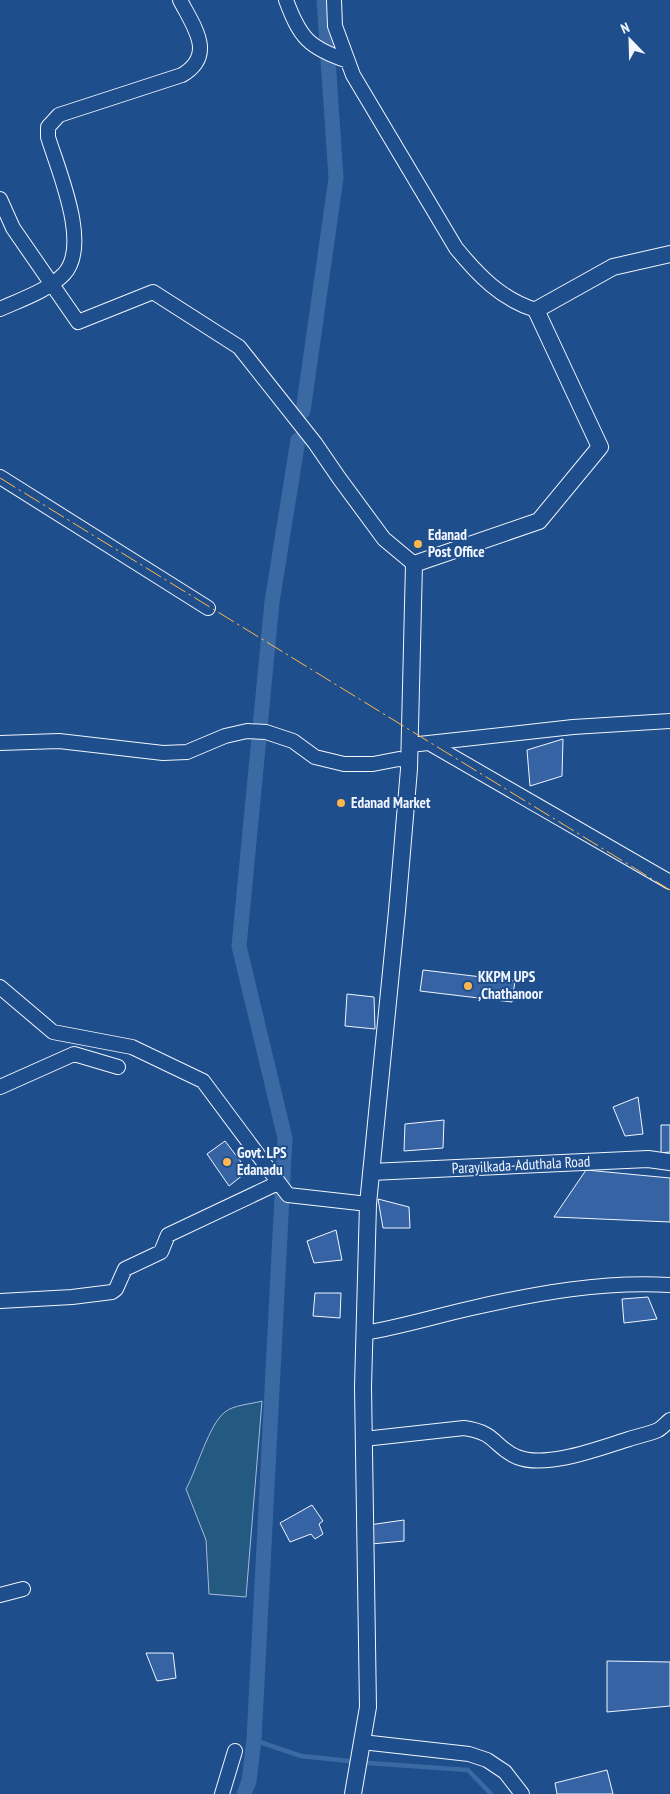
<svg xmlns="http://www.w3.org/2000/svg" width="670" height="1794" font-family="'PT Sans Narrow',sans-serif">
<rect width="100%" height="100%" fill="#1f4e8c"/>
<path fill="#245a82" stroke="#a8bbd7" d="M262,1401L246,1597L209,1594L206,1540L186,1489C197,1469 209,1424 225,1412C233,1405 252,1404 262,1401Z"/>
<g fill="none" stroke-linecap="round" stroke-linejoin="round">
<path stroke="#3b69a3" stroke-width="4.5" d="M254,1740L301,1756L369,1763L468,1770L491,1794"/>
<path stroke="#3b69a3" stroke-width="15" d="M303,411L336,178L324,0
M244,1794L249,1781L254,1740L285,1138L239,946L272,602L298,440"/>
</g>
<path fill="#3563a3" stroke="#f2f6ff" d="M563,739L562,776L530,786L527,750Z
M423,970L515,981L512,1002L420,991Z
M347,994L374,997L375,1029L345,1026Z
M638,1097L643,1134L625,1136L613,1107Z
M444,1120L443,1148L404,1151L405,1124Z
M661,1125H670V1152L661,1153Z
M225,1141L248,1171L229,1186L207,1154Z
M586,1170L670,1178V1222L554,1217Z
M378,1199L409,1207L410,1228H383Z
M336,1230L342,1260L314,1263L307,1241Z
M315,1293H341L340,1318L313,1316Z
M648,1297L657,1319L624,1323L622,1299Z
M312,1505L323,1521L319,1524L323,1534L315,1539L311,1534L290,1542L280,1523Z
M404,1520V1541L371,1544L369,1525Z
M146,1653H173L176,1678L157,1681Z
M607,1661L670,1662V1706L607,1712Z
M607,1770L613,1794H557L555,1783Z"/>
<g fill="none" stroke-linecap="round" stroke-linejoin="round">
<defs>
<path id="minor" d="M286,0C300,38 309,48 348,61
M334,0L335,26L353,75L456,248C478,275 502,300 536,310
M0,199L13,228L78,322L153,292L239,347L315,443L339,478L384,539L414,564
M0,309C20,300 49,290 64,274C91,245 58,170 48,137V127L59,115L182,75C216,55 194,27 180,0
M0,477L208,608
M0,743L59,741L163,753L187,752L225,736L247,731L266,732L293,741L315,757L344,764H373L399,759L409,761
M429,743L670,882
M410,745L573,727L670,721
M0,987L53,1032L132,1047L203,1081L288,1195L368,1204
M0,1087L74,1054L118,1067
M0,1301L72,1297L112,1292L116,1289L125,1269L161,1252L168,1235L278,1183
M364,1333C401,1327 436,1316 472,1308C537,1293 604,1281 670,1285
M364,1439L464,1428C498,1433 492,1446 517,1457C546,1469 600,1448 629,1439C638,1436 649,1434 658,1430C662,1428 666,1423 670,1420
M0,1595L23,1589
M362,1742L469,1754L487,1760L505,1772L522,1794
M222,1794L235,1751"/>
<path id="tertiary" d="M371,1172L648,1159L670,1162
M353,1794L368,1707L363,1387L368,1204L397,911L409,769L414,564L539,521L600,447L536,310L613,267L670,254"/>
</defs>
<use href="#minor" stroke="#f2f6ff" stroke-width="16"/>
<use href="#tertiary" stroke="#f2f6ff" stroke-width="18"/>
<use href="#minor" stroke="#1f4e8c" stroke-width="14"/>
<use href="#tertiary" stroke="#1f4e8c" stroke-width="16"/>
<path stroke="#ffb74d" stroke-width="1" stroke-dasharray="18 4 2.5 4" stroke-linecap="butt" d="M0,478L670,890"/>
</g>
<g fill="#ffb74d" stroke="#1f4e8c" stroke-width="2">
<circle cx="418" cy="544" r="5"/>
<circle cx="341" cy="803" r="5"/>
<circle cx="468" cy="986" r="5"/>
<circle cx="227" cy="1162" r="5"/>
</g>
<g text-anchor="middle" stroke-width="4" stroke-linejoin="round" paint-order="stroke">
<g font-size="15" font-weight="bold" fill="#f2f6ff" stroke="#1f4e8c" text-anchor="start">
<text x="428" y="540">Edanad<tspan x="428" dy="17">Post Office</tspan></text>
<text x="351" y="808">Edanad Market</text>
<text x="478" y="982">KKPM UPS<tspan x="478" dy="17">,Chathanoor</tspan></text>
<text x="237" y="1158">Govt. LPS<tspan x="237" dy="17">Edanadu</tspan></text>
</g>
<g font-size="15" fill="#f2f6ff" stroke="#1f4e8c">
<text transform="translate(521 1165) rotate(-3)" y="5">Parayilkada-Aduthala Road</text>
</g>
</g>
<g transform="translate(630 40) rotate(337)" stroke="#1f4e8c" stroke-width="4" paint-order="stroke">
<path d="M0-4L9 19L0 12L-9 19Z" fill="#f2f6ff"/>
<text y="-8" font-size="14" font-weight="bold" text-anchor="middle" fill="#f2f6ff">N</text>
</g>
</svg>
